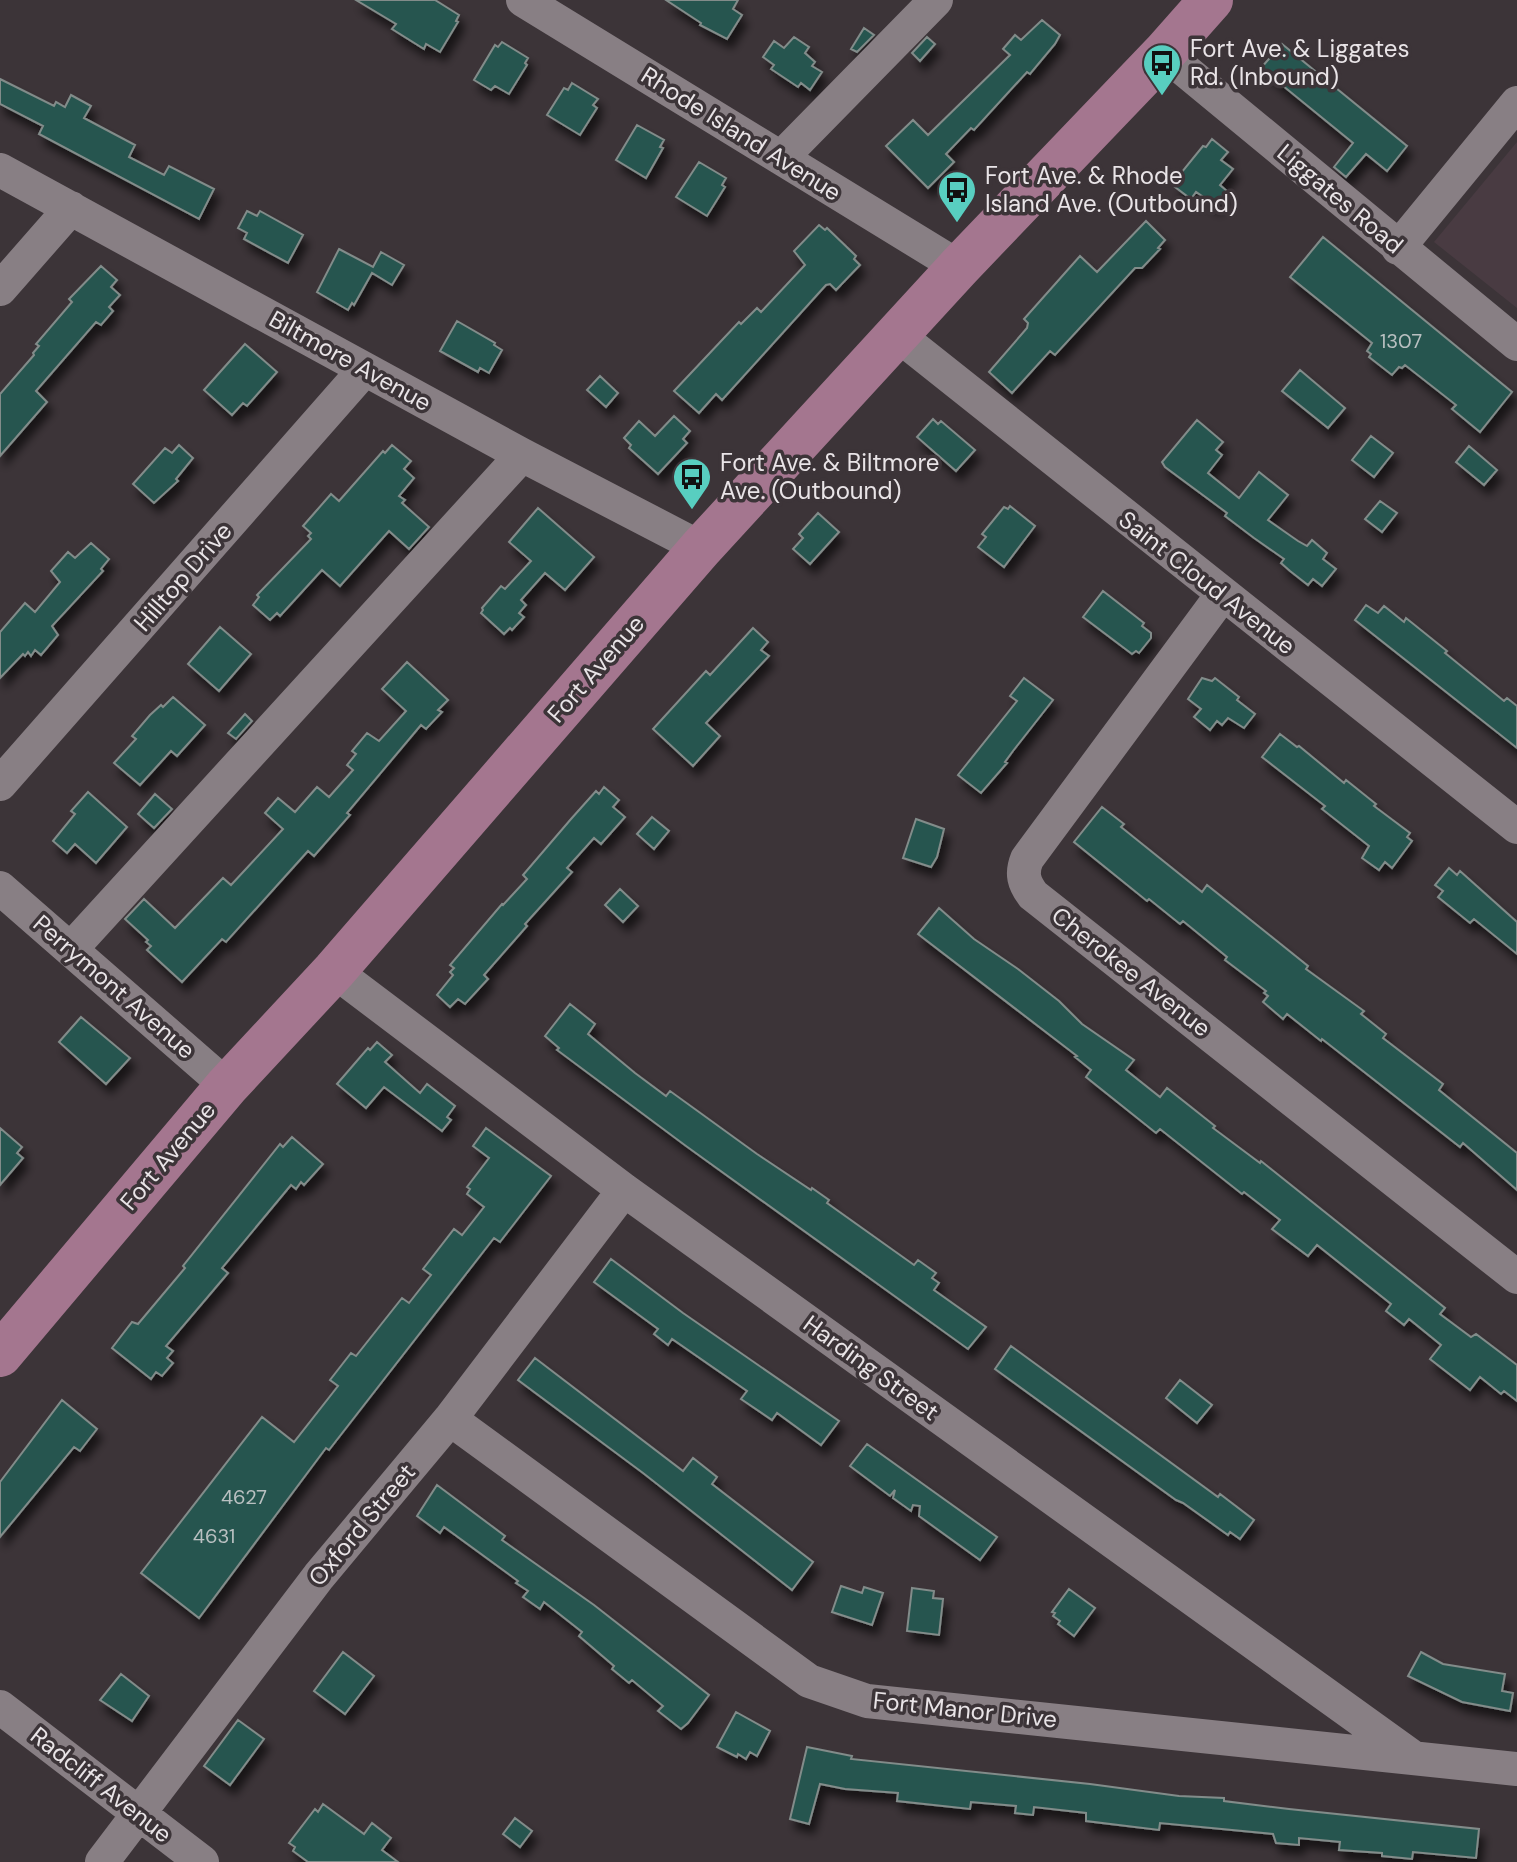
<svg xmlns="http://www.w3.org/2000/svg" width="1517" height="1862" font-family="'DM Sans',sans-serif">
<defs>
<filter id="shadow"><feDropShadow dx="5" dy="9" stdDeviation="4" flood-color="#0009"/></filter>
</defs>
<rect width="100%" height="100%" fill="#3c3438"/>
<path fill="#493b42" d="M1517,142V308L1434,242Z"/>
<path fill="#28554f" stroke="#828c8a" stroke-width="2" filter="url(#shadow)" d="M356,0H435L459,15L456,21L458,22L440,52L426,44L424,49L392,29L396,24Z
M666,0H738L733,9L742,15L727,39L700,25L701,23Z
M1042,20L1060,35L1055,44L1030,74L1027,72L974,130L971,128L946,154L954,162L928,188L886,146L913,120L928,135L1010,55L1003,49L1015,35L1021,40Z
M864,28L874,35L857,52L851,49Z
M794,37L809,47L805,53L815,62L812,66L822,72L810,90L801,83L798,87L771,69L774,65L763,57L774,41L784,48Z
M927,37L935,44L920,61L912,53Z
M502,42L528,58L525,63L527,65L509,94L495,86L491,90L474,80L495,45L498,47Z
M1282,44L1407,146L1387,171L1366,154L1346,177L1334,167L1353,143L1261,68Z
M0,79L54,106L56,102L65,107L71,95L91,106L84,118L135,145L129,157L164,175L169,166L214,189L199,219L39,134L43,126L0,104Z
M572,83L598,99L593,105L597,108L580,135L547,115L564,88L568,90Z
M637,125L664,140L660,147L663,148L646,178L616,160Z
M1212,139L1228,152L1221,160L1233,169L1220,185L1227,191L1215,205L1196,192L1191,199L1175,187L1181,180L1178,177L1181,173L1203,146L1206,147Z
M699,162L726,178L722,185L725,187L707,216L676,197Z
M247,211L257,216L260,211L303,235L288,263L244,239L247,233L238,228Z
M1146,221L1165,240L1158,248L1160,249L1142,268H1135L1055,355L1050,351L1012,393L989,372L1027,328L1028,323L1024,319L1080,256L1097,272Z
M819,225L825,230L827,228L856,256L854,259L860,265L836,290L830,284L826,285L722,400L716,394L699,413L674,391L739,322L741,324L757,308L761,312L805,265L794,251Z
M1323,237L1512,392L1480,432L1452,409L1456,405L1405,365L1402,368L1399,367L1392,375L1369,357L1371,354L1367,351L1372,343L1290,277Z
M339,249L373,267L381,252L404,265L392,285L372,273L354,305L352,303L348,310L317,292Z
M101,266L117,280L111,287L120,295L109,307L113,311L101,325L96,322L36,391L47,402L0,456V394L34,355L33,353L39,346L36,344L72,302L69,299Z
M457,321L495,343L494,345L502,350L489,373L480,368L478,372L440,351Z
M245,344L277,372L247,406L243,403L232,415L204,390Z
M1300,370L1345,408L1328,428L1282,391Z
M600,376L618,393L606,407L587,390Z
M674,416L690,431L683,439L687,443L658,474L629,448L631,445L624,438L639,421L655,436Z
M933,419L938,424L941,421L975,450L956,471L917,437Z
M1197,420L1223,442L1216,450L1222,455L1208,473L1239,498L1259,472L1288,495L1268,520L1298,541L1307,546L1312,540L1327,553L1323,559L1336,569L1322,586L1313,579L1308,585L1290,571L1281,563L1284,559L1254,538L1225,516L1227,513L1165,467L1162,462Z
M1371,436L1393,453L1374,477L1352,460Z
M179,445L193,458L176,479L178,481L154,503L133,484L165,448L172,453Z
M392,445L411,461L404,469L414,478L399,496L405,500L402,503L429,527L409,549L389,531L340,586L322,570L280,616L277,613L270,620L253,605L259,597L257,595L311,539L308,536L311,533L303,526L331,494L339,501L383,451L385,453Z
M1469,446L1497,470L1484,485L1456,462Z
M1380,501L1397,513L1382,532L1365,519Z
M1010,506L1035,526L1004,567L978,547L986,537L982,534L1004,507L1008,509Z
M538,508L594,557L565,590L545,573L521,600L526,605L519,613L524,617L512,630L510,628L504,634L481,613L483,610L482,608L501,586L505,589L531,561L509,542Z
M818,513L839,532L810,564L793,549L803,538L799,534Z
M91,543L109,559L101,569L103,571L52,626L58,635L41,655L35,650L31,656L28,652L25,656L23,654L0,678V632L25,603L35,612L60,582L51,571L68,552L75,558Z
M1103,591L1144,623L1142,626L1151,633V638L1139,653L1136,651L1132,654L1083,617Z
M1366,605L1378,613L1384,606L1404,622L1406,618L1447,651L1445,653L1504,701L1507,698L1517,706V748L1355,620Z
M220,627L251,654L219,691L188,664Z
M753,628L768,642L761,650L769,656L706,723L720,736L693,766L653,729L706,671L710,675Z
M407,662L448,700L438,710L442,712L426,729L421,725L347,813L350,815L314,856L308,851L226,942L222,939L182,982L147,950L151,946L146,942L148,940L125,919L144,899L175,928L223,878L231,885L283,829L265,813L278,798L295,812L317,787L329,797L353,770L347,765L356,754L352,751L367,733L379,741L406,711L382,689Z
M1024,678L1053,700L1013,751L1005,762L1007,763L981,793L958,775L1017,701L1010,696Z
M1202,678L1212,681L1215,678L1239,697L1237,700L1255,714L1244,728L1228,718L1222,725L1217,721L1210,730L1194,717L1201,709L1188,699Z
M173,697L205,725L177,756L171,751L140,785L114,763L136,739L132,736L150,715L161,705L163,707Z
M245,714L252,721L236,739L228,733Z
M1280,734L1297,747L1299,746L1344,783L1346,780L1376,804L1374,806L1410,833L1407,837L1412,841L1392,868L1385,862L1379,870L1362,858L1369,846L1322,809L1325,806L1262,757Z
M604,787L619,800L613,807L625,817L601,844L594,838L567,868L572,872L525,924L527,926L484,975L488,979L465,1004L458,999L450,1007L437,995L453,975L450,972L454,968L450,965L502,904L503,905L527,879L523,875L571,819L596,791L599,794Z
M88,792L127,827L96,863L75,844L67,853L53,841L75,814L71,811Z
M155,794L172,809L154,828L138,814Z
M1102,807L1124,824L1121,827L1202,892L1207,885L1308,966L1306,969L1364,1011L1361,1014L1386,1034L1383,1038L1443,1084L1439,1090L1517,1153V1190L1463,1143L1460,1147L1322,1039L1321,1041L1287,1014L1283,1019L1263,1002L1268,996L1264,993L1266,991L1225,960L1227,957L1183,921L1180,924L1149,899L1147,901L1074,842Z
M652,817L669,831L654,849L637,834Z
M916,819L944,829L937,857L931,867L903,858Z
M1449,868L1457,875L1460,871L1517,922V954L1474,919L1470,923L1438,897L1443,891L1435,885Z
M620,889L638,906L623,922L605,905Z
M939,908L974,939L1018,969L1059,1001L1082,1024L1134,1060L1126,1070L1160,1097L1167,1088L1215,1126L1213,1128L1260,1163L1261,1161L1445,1308L1440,1314L1471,1337L1476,1334L1517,1365V1401L1504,1391L1501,1394L1480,1377L1470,1390L1430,1359L1441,1345L1409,1319L1404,1325L1386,1311L1391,1304L1317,1245L1308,1256L1272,1229L1280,1220L1244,1192L1242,1194L1160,1129L1156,1133L1086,1077L1091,1070L1075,1057L1077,1056L918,934Z
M570,1004L595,1024L588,1034L635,1073L666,1096L670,1091L757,1154L811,1190L812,1188L829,1200L827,1203L914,1265L918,1260L936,1273L932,1278L939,1283L934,1290L986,1327L968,1349L686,1146L557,1050L559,1048L545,1036Z
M81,1017L130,1058L106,1084L59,1042Z
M377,1042L392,1055L385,1062L420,1093L427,1084L455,1106L447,1117L451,1120L442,1131L384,1087L366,1108L337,1084L368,1048L370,1050Z
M0,1128L22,1147L17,1153L23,1158L0,1185Z
M486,1128L551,1176L500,1242L494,1238L329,1450L326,1448L199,1618L141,1573L262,1417L294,1442L338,1386L330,1380L351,1353L356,1356L402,1298L409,1303L431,1275L423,1269L454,1229L462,1235L484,1207L467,1194L470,1189L467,1187L489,1158L473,1146Z
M292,1137L323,1164L304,1185L301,1182L296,1189L291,1185L222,1268L228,1273L166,1346L173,1351L167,1358L173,1363L162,1376L156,1372L151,1379L112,1348L132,1322L138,1324L185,1268L183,1266L280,1144L283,1147Z
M611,1259L683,1313L839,1421L821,1445L777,1413L772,1420L741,1399L747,1391L672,1339L668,1345L654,1334L658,1329L594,1282Z
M1011,1346L1218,1497L1220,1494L1254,1520L1240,1539L1230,1532L1228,1535L1183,1503L1176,1500L995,1369Z
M535,1358L683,1471L693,1458L717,1477L712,1484L813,1562L792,1590L643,1473L518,1380Z
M1180,1380L1212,1405L1197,1423L1166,1398Z
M62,1400L97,1429L80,1451L74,1447L0,1537V1482Z
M867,1444L997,1537L980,1560L919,1516L920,1506L913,1505L911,1511L893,1498L895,1490L890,1496L850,1466Z
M437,1485L505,1536L502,1540L594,1605L709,1695L688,1723L681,1729L658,1711L663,1706L632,1680L629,1683L612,1669L614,1666L579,1636L582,1632L544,1602L540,1609L523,1597L528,1591L516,1583L518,1581L444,1527L440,1533L417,1516Z
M841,1586L862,1593L864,1587L883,1593L872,1625L832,1612Z
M912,1588L934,1591L933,1598L943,1599L939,1635L907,1631Z
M1069,1589L1095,1608L1074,1636L1058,1624L1060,1621L1053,1616L1055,1613L1052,1612Z
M343,1652L374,1676L345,1714L314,1691Z
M1421,1652L1443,1664L1505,1674L1502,1691L1513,1693L1510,1711L1462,1702L1408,1676Z
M121,1674L149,1696L132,1721L100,1700Z
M736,1712L770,1731L757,1756L750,1752L746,1759L738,1754L737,1757L717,1747Z
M238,1720L264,1739L230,1785L204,1766Z
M807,1747L852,1756L851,1759L1090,1784L1179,1796L1224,1798V1801L1289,1809L1479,1829L1476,1858L1413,1852L1412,1859L1382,1856V1853L1339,1850L1340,1842L1299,1838V1845L1276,1843L1273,1834L1160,1823L1159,1830L1086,1821V1813L1034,1807L1033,1815L1015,1813L1016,1806L971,1802L970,1809L897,1801L898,1793L845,1789L820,1784L809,1824L790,1819Z
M323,1804L364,1834L372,1823L391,1838L382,1850L398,1862H308L293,1851L295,1847L289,1843L315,1809L318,1812Z
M515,1818L532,1831L520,1847L503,1834Z"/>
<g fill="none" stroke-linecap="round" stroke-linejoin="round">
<path stroke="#887f84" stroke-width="34" d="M523,0L959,267
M1164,53L1517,344
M781,158L936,0
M0,170L522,455L701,548
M1398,248L1517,103
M0,289L71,208
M899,336L1517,827
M1222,595L1027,859C1021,874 1024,883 1033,895L1517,1277
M0,784L365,369
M0,888L227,1086
M71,949L522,455
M334,971L624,1190L1414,1758
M450,1419L809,1681L867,1701L1517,1769
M0,1707L202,1862
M102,1862L319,1576L450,1419L624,1190"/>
<path stroke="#a4768f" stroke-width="44" d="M0,1355L227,1086L334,971L701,548L959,267L1164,53L1211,0"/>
</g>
<defs>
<symbol id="bus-pin" viewBox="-11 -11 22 30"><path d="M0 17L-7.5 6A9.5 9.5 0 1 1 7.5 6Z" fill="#58cec0" stroke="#3c3438"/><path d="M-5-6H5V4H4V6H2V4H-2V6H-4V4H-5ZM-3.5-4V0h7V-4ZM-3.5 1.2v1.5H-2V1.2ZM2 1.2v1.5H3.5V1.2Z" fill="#111"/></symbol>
</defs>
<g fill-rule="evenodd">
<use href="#bus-pin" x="1140" y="41" width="44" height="60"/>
<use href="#bus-pin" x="935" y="168" width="44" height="60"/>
<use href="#bus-pin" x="670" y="455" width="44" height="60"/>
</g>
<g text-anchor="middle" stroke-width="7" stroke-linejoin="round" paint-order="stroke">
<g font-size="20" fill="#b9c0c1">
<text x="1401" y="348">1307</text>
<text x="244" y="1504">4627</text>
<text x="214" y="1543">4631</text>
</g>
<g font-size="24" fill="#e9e4e7" stroke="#3c3438" text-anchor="start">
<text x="1190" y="57">Fort Ave. &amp; Liggates<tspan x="1190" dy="28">Rd. (Inbound)</tspan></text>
<text x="985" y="184">Fort Ave. &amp; Rhode<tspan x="985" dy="28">Island Ave. (Outbound)</tspan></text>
<text x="720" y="471">Fort Ave. &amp; Biltmore<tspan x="720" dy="28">Ave. (Outbound)</tspan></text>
</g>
<g font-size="24" fill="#e9e4e7" stroke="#3c3438">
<text transform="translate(741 134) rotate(32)" y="8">Rhode Island Avenue</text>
<text transform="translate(1340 199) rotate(40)" y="8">Liggates Road</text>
<text transform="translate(350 361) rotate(29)" y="8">Biltmore Avenue</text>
<text transform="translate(183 577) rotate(-49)" y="8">Hilltop Drive</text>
<text transform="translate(1207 583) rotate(38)" y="8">Saint Cloud Avenue</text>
<text transform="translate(596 669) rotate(-49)" y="8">Fort Avenue</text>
<text transform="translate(1131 972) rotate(38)" y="8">Cherokee Avenue</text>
<text transform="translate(114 987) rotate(41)" y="8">Perrymont Avenue</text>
<text transform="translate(168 1156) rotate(-50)" y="8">Fort Avenue</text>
<text transform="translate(871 1368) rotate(36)" y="8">Harding Street</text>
<text transform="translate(362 1525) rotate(-50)" y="8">Oxford Street</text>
<text transform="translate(965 1710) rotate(6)" y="8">Fort Manor Drive</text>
<text transform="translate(101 1785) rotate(38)" y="8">Radcliff Avenue</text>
</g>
</g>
</svg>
